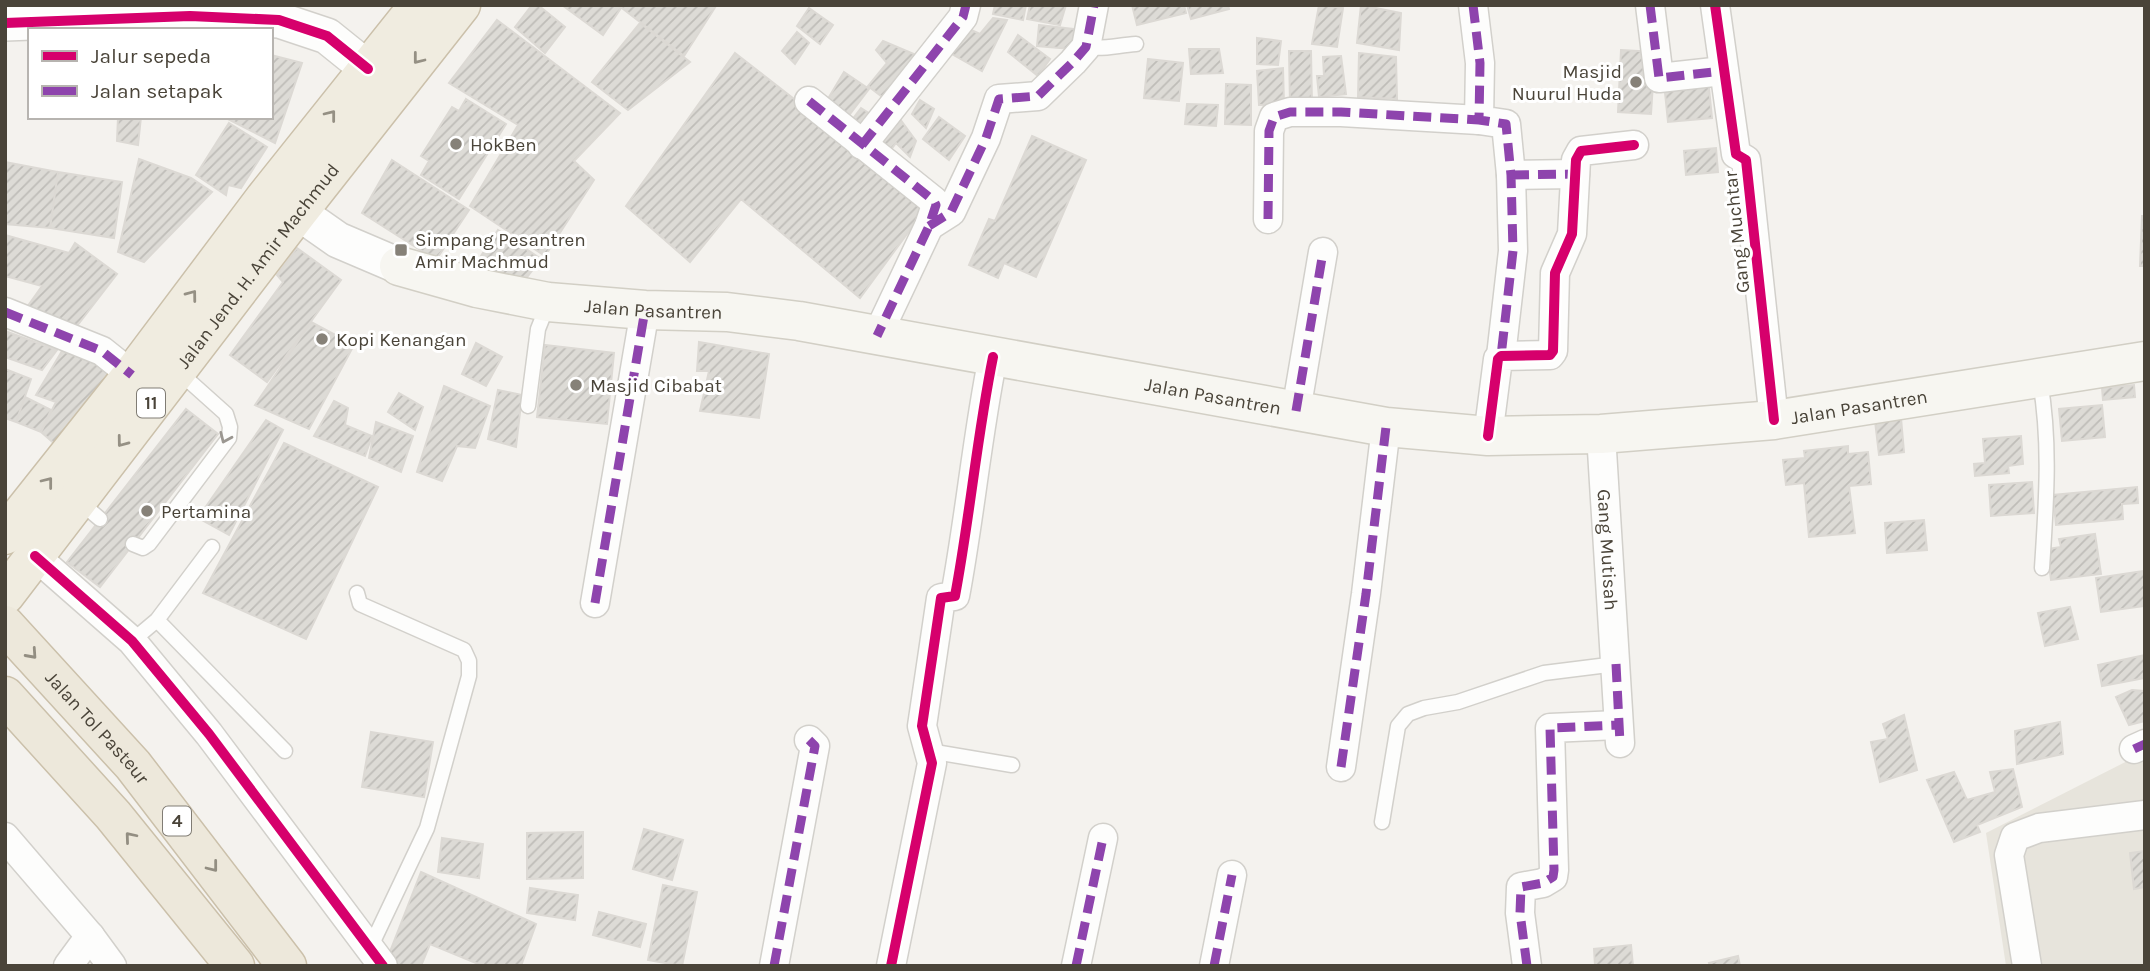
<svg xmlns="http://www.w3.org/2000/svg" width="2150" height="971" font-family="Karla,sans-serif">
<defs>
<pattern id="building-hatch" width="6" height="6" patternUnits="userSpaceOnUse" patternTransform="scale(1.75)"><rect width="6" height="6" fill="#dddbd6"/><path d="M-1 1l2-2M0 6l6-6M5 7l2-2" fill="none" stroke="#bfbdb8"/></pattern>
</defs>
<rect width="100%" height="100%" fill="#f4f2ee"/>
<path fill="#e7e4dc" d="M2145,752V966H2006L1986,833Z"/>
<path fill="url(#building-hatch)" stroke="#dcd9d4" stroke-width="2" d="M532,5H538L565,27L545,53L515,27Z
M562,5H617L621,8L603,35Z
M618,5H715L716,6L684,56Z
M995,5H1026L1023,20L993,14Z
M1030,5H1066L1060,25L1027,19Z
M1132,5H1184L1186,13L1137,25Z
M1187,5H1228L1229,9L1191,19Z
M1319,5L1343,8L1337,47L1312,44Z
M1361,5L1401,13L1399,50L1357,43Z
M809,8L833,25L820,44L797,26Z
M993,18L1007,20L982,71L950,53L967,28L980,34Z
M497,20L620,113L574,161L594,180L545,256L470,206L518,125L449,83Z
M640,23L690,62L628,110L592,82Z
M1039,25L1075,29L1071,49L1037,46Z
M797,32L809,43L795,64L782,51Z
M1018,35L1050,59L1038,76L1008,52Z
M1257,38L1281,41L1278,65L1257,64Z
M883,41L914,54L922,66L890,103L868,86L887,63L876,50Z
M1189,49H1219L1223,73L1191,74Z
M1621,50L1655,52L1651,114L1618,112Z
M1289,51H1311L1312,105H1290Z
M735,53L929,204L860,298L741,199L690,262L626,206Z
M1359,53L1396,57L1397,99L1358,97Z
M271,55L302,63L275,143L226,118L271,117Z
M1341,56L1346,94L1319,97L1317,76H1324L1323,57Z
M1148,59L1183,63L1179,101L1144,98Z
M1283,68L1284,104L1259,105L1257,71Z
M844,72L869,89L841,126L823,107Z
M1708,78L1712,118L1668,122L1664,83Z
M1226,84L1251,85V125L1225,124Z
M466,99L506,124L459,199L421,175L429,161L421,156L452,107L459,111Z
M920,100L934,109L926,128L912,114Z
M1187,104L1218,105L1216,126L1185,124Z
M861,108L875,117L858,139L845,129Z
M118,117H141L138,145L117,141Z
M939,117L965,136L949,160L923,139Z
M900,119L916,141L910,157L896,143L884,159L875,151Z
M229,123L267,147L241,188L228,185L226,195L196,175Z
M1032,136L1086,160L1036,277L1004,263L998,278L969,265L989,219L995,221Z
M1716,148L1718,172L1686,175L1684,151Z
M139,159L191,178L212,192L144,262L118,252Z
M392,160L469,210L436,260L362,213Z
M5,162L58,172L50,228L5,224Z
M58,172L122,182L114,238L50,228Z
M2142,216H2145V266H2140Z
M498,230L541,259L518,289L477,262Z
M5,235L69,253L75,243L117,274L70,335L25,310L42,286L5,276Z
M297,248L341,280L267,382L230,355L283,282L277,275Z
M311,322L354,345L309,429L255,405Z
M5,331L57,350L42,370L5,357Z
M699,342L769,354L759,418L700,411L709,371H697Z
M476,343L502,357L486,386L462,374Z
M545,345L614,353L607,424L537,417Z
M62,351L115,369L56,445L41,432L56,402L36,395Z
M5,369L31,379L16,422L5,418Z
M2134,385L2135,397L2103,400L2102,388Z
M444,386L490,406L475,448L457,446L442,481L417,472Z
M498,390L522,395L516,447L488,439Z
M399,393L423,407L415,430L388,412Z
M25,397L51,410L41,432L16,422Z
M334,401L348,408L345,425L372,436L365,456L314,436Z
M2102,405L2105,437L2062,441L2059,409Z
M186,409L218,434L100,587L67,562Z
M1901,418L1904,452L1879,455L1875,421Z
M266,420L283,430L229,535L198,518Z
M376,422L413,436L401,472L369,458Z
M2021,436L2023,464L2008,466L2009,473L1975,476L1974,464L1985,463L1983,439Z
M284,443L378,487L306,639L203,593Z
M1848,446V454L1868,452L1871,484L1849,486L1855,533L1809,537L1804,483L1786,485L1783,460L1805,458L1804,451Z
M2032,482L2034,513L1991,516L1989,485Z
M2137,487L2138,503L2122,504L2123,519L2056,525L2053,495Z
M1924,520L1927,550L1887,553L1885,523Z
M2095,534L2101,574L2051,580L2047,549L2061,547L2059,539Z
M2144,571L2145,606L2101,612L2096,578Z
M2070,607L2078,639L2045,646L2038,613Z
M2145,655V678L2102,686L2098,665Z
M2132,690L2144,691L2145,721L2129,725L2116,697Z
M1904,715L1917,770L1880,782L1871,742L1888,739L1883,724Z
M2060,722L2063,754L2017,764L2015,731Z
M371,732L433,742L424,797L362,787Z
M2013,769L2022,807L1977,825L1980,832L1954,842L1927,780L1954,772L1967,800L1995,792L1990,772Z
M644,829L683,840L672,880L633,869Z
M583,832V878L527,879V833Z
M442,838L483,844L479,878L438,872Z
M2145,851V887L2134,889L2130,853Z
M421,872L536,924L521,966H483L430,944L421,966H398L386,962Z
M663,885L697,892L682,966L648,960Z
M530,888L578,895L575,920L527,913Z
M599,912L646,924L640,947L593,935Z
M1631,945L1633,966H1595L1594,949Z
M1738,956L1740,966H1710L1709,963Z"/>
<g fill="none" stroke-linecap="round" stroke-linejoin="round">
<defs>
<path id="service" d="M1086,47C1104,50 1118,45 1136,44
M2040,381C2051,444 2046,505 2042,568
M528,406L538,329L548,304
M80,502L100,519
M133,544L143,548L149,544L229,438L230,427L226,414L178,371
M357,593L360,604L464,650L469,661V676L427,828L370,948
M157,620L285,751
M132,641L157,620L212,547
M929,751L1012,765
M1382,822L1398,726L1408,714L1424,708L1458,702L1544,673L1616,664"/>
<g id="minor">
<path d="M1473,5L1480,63L1479,120L1506,124L1511,175L1513,251L1501,356"/>
<path d="M1650,5L1659,78L1723,71"/>
<path d="M1715,5L1736,154L1746,160L1774,420"/>
<path d="M809,101L934,201L936,205L929,226L877,336"/>
<path d="M862,145L963,17L966,5"/>
<path d="M1511,175L1575,174"/>
<path d="M1268,219L1269,131L1274,117L1290,112H1341L1479,120"/>
<path d="M929,226L951,212L986,138L999,99L1038,96L1073,62L1086,47L1094,5"/>
<path d="M5,312L102,351L132,375"/>
<path d="M1296,411L1323,252"/>
<path id="s1" d="M1601,434L1620,743"/>
<path d="M1488,436L1498,359L1501,356L1550,355L1553,351L1555,273L1572,234L1576,160L1581,151L1634,145"/>
<path d="M35,556L132,641L209,734L383,966"/>
<path d="M595,603L645,310"/>
<path d="M2134,749L2145,744"/>
<path d="M1341,767L1366,594L1386,427"/>
<path d="M5,837L90,936L112,966"/>
<path d="M68,966L90,936"/>
<path d="M774,966L815,746L809,740"/>
<path d="M891,966L932,763L922,726L941,598L955,596C970,516 977,436 993,357"/>
<path d="M1076,966L1103,838"/>
<path d="M1214,966L1232,875"/>
<path d="M1527,966L1520,913L1521,887L1543,883L1553,877L1554,870L1550,728L1618,725"/>
<path d="M2027,966L2009,855L2015,837L2039,828L2145,815"/>
</g>
<path id="tertiary" d="M5,23L190,16L279,20L327,36L368,69
M298,212L338,240L399,266"/>
<g id="secondary">
<path id="s2" d="M399,266L477,288L548,302L645,310L727,312L799,321L1386,427L1488,436L1601,434L1774,420L2145,361"/>
</g>
<g id="trunk">
<path d="M5,535L132,375L265,198L419,5"/>
<path id="s3" d="M5,595L298,212L461,5"/>
</g>
<g id="motorway">
<path id="s4" d="M5,625L133,765L287,966"/>
<path d="M5,696L113,815L235,966"/>
</g>
</defs>
<use href="#service" stroke="#d2d0cb" stroke-width="17"/>
<use href="#minor" stroke="#d2d0cb" stroke-width="31"/>
<use href="#tertiary" stroke="#d2d0cb" stroke-width="38"/>
<use href="#secondary" stroke="#d2cfc5" stroke-width="41"/>
<use href="#trunk" stroke="#cbc0aa" stroke-width="41"/>
<use href="#motorway" stroke="#cbc0aa" stroke-width="41"/>
<use href="#service" stroke="#fdfdfc" stroke-width="14"/>
<use href="#minor" stroke="#fdfdfc" stroke-width="28"/>
<use href="#tertiary" stroke="#fdfdfc" stroke-width="35"/>
<use href="#secondary" stroke="#f7f6f1" stroke-width="38"/>
<use href="#trunk" stroke="#f0ece0" stroke-width="38"/>
<use href="#motorway" stroke="#ede8db" stroke-width="38"/>
<path stroke="#8e44ad" stroke-width="9" stroke-dasharray="18 9" stroke-linecap="butt" d="M1473,5L1480,63L1479,120L1506,124L1511,175L1513,251L1501,356
M1650,5L1659,78L1723,71
M809,101L934,201L936,205L929,226L877,336
M862,145L963,17L966,5
M1511,175L1575,174
M1268,219L1269,131L1274,117L1290,112H1341L1479,120
M929,226L951,212L986,138L999,99L1038,96L1073,62L1086,47L1094,5
M5,312L102,351L132,375
M1296,411L1323,252
M595,603L645,310
M1616,664L1620,743
M2134,749L2145,744
M1341,767L1366,594L1386,427
M774,966L815,746L809,740
M1076,966L1103,838
M1214,966L1232,875
M1527,966L1520,913L1521,887L1543,883L1553,877L1554,870L1550,728L1618,725"/>
<defs>
<path id="cycleway" d="M1715,5L1736,154L1746,160L1774,420
M5,23L190,16L279,20L327,36L368,69
M1488,436L1498,359L1501,356L1550,355L1553,351L1555,273L1572,234L1576,160L1581,151L1634,145
M35,556L132,641L209,734L383,966
M891,966L932,763L922,726L941,598L955,596C970,516 977,436 993,357"/>
</defs>
<use href="#cycleway" stroke="#fff" stroke-width="15"/>
<use href="#cycleway" stroke="#d6006c" stroke-width="10"/>
</g>
<defs><path id="oneway-chevron" d="M-2-3.5L2.5 0L-2 3.5" fill="none" stroke-width="1.6" stroke-linecap="round" stroke-linejoin="round" transform="scale(1.75)"/></defs>
<g stroke="#959084">
<use href="#oneway-chevron" transform="translate(418 59) rotate(128)"/>
<use href="#oneway-chevron" transform="translate(331 115) rotate(-52)"/>
<use href="#oneway-chevron" transform="translate(192 295) rotate(-53)"/>
<use href="#oneway-chevron" transform="translate(122 442) rotate(127)"/>
<use href="#oneway-chevron" transform="translate(48 482) rotate(-52)"/>
</g>
<use stroke="#9b9791" href="#oneway-chevron" transform="translate(225 438) rotate(114)"/>
<g stroke="#938e82">
<use href="#oneway-chevron" transform="translate(32 654) rotate(48)"/>
<use href="#oneway-chevron" transform="translate(130 837) rotate(-130)"/>
<use href="#oneway-chevron" transform="translate(213 867) rotate(52)"/>
</g>
<g fill="#868178" stroke="#fff" stroke-width="2.5">
<circle cx="1636" cy="82" r="7"/>
<circle cx="456" cy="144" r="7"/>
<rect x="394" y="243" width="14" height="14" rx="3.5"/>
<circle cx="322" cy="339" r="7"/>
<circle cx="576" cy="385" r="7"/>
<circle cx="147" cy="511" r="7"/>
</g>
<g text-anchor="middle" stroke-width="6" stroke-linejoin="round" paint-order="stroke">
<g fill="#fff" stroke="#807c74" stroke-width="2">
<rect x="137" y="388.5" width="28" height="29" rx="5"/>
<rect x="163" y="806.5" width="28" height="29" rx="5"/>
</g>
<g font-size="18" font-weight="bold" fill="#4a4439">
<text x="151" y="409">11</text>
<text x="177" y="827">4</text>
</g>
<g font-size="19" fill="#4a4439" stroke="#fff" text-anchor="start">
<text x="1622" y="78" text-anchor="end">Masjid<tspan x="1622" dy="22">Nuurul Huda</tspan></text>
<text x="470" y="151">HokBen</text>
<text x="415" y="246">Simpang Pesantren<tspan x="415" dy="22">Amir Machmud</tspan></text>
<text x="336" y="346">Kopi Kenangan</text>
<text x="590" y="392">Masjid Cibabat</text>
<text x="161" y="518">Pertamina</text>
</g>
<g font-size="19" fill="#4a4439" stroke="#fff">
<text transform="translate(1736 232) rotate(-96)" y="7">Gang Muchtar</text>
<text dy="7" stroke="none"><textPath href="#s3" startOffset="415">Jalan Jend. H. Amir Machmud</textPath></text>
<text dy="7" stroke="none"><textPath href="#s2" startOffset="259">Jalan Pasantren</textPath></text>
<text dy="7" stroke="none"><textPath href="#s2" startOffset="826">Jalan Pasantren</textPath></text>
<text dy="7" stroke="none"><textPath href="#s2" startOffset="1477">Jalan Pasantren</textPath></text>
<text dy="7" stroke="none"><textPath href="#s1" startOffset="116">Gang Mutisah</textPath></text>
<text dy="7" stroke="none"><textPath href="#s4" startOffset="138">Jalan Tol Pasteur</textPath></text>
</g>
</g>
<rect width="2150" height="971" fill="none" stroke="#4a4439" stroke-width="14"/>
<rect x="28" y="28" width="245" height="91" fill="#ffffff" stroke="#b7b4b0" stroke-width="2"/>
<rect x="42" y="51" width="35" height="10" fill="#d6006c" stroke="#b7b4b0" stroke-width="2"/>
<text x="91" y="63" font-size="21" fill="#4a4439">Jalur sepeda</text>
<rect x="42" y="86" width="35" height="10" fill="#8e44ad" stroke="#b7b4b0" stroke-width="2"/>
<text x="91" y="98" font-size="21" fill="#4a4439">Jalan setapak</text>
</svg>
